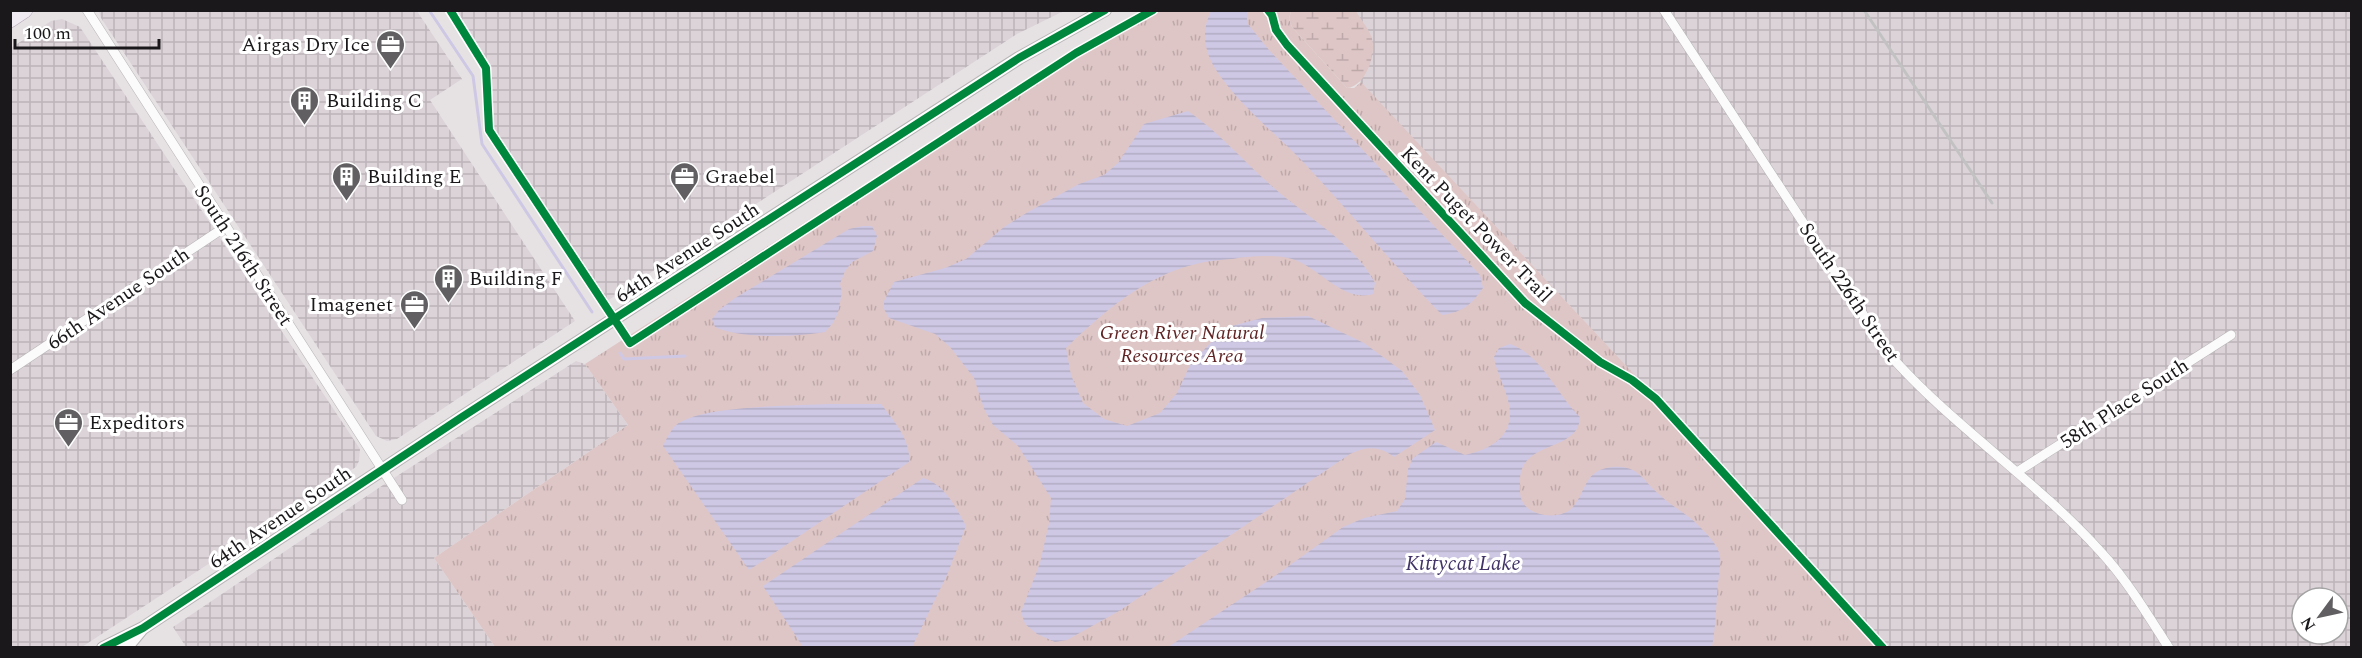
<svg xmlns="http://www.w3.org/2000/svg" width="2362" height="658" font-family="Spectral,serif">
<defs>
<pattern id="industrial-grid" width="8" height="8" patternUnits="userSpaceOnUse" patternTransform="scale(1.5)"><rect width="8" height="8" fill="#dcd3d9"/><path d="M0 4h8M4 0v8" fill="none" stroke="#bcb4ba"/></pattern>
<pattern id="wetland-marsh" width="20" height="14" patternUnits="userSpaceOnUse" patternTransform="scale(1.5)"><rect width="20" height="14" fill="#dec6c6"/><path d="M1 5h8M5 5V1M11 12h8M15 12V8" fill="none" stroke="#bea9aa"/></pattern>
<pattern id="park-tufts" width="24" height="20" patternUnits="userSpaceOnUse" patternTransform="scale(1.5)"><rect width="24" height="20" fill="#dec6c6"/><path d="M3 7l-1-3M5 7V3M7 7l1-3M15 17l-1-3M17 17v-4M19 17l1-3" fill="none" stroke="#bea9aa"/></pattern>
<pattern id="water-rules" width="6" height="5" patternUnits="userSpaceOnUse" patternTransform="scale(1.5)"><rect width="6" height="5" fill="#cfc8e5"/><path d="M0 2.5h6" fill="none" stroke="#b1abc4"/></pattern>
</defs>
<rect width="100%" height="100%" fill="#e6e2e4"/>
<path fill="url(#industrial-grid)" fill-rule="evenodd" d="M1291,10L2351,11V647H1889L1361,83ZM2302,598H2338V634H2302Z
M99,11H417L462,79L430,100L575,321L397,439L387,441L376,436L101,18Z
M449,11H1064L1017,34L601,305L492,138V76Z
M62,19L80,27L360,449L359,461L356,467L82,647L11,648V48L51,21Z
M576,361L585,364L628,425L434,558L495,647H186L173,627L383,485Z"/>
<path fill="url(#wetland-marsh)" d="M1291,11H1356C1360,19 1368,27 1371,36C1378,51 1366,87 1347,88L1292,27L1289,19Z"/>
<path fill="url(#park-tufts)" d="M1145,11H1291L1289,19L1292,27L1347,88H1354L1361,82L1889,647H495L434,558L628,425L585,364L1080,45Z"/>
<path fill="url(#water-rules)" d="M1211,11H1247V23L1269,50L1480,275L1483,288C1471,305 1463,312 1442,315C1394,266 1351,213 1304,163C1276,134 1238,104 1216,70C1204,51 1201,31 1211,11Z
M1188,111C1220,133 1245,163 1274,188C1308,218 1354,243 1375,283L1373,294C1343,303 1319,267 1292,259C1276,254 1248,256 1232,259C1220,260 1207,261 1196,264C1145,276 1103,312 1066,348L1071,375L1083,403L1104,419L1127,426L1160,413L1177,393L1190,365L1224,328L1262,318L1308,316L1364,343L1402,371L1420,395L1435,430L1394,457C1379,446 1367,446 1350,454L1119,611L1067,640L1055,642L1037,634L1025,624L1021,612L1040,563L1049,523L1051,498L1018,446L993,425L984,409L974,378L950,347L935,334L889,318L884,309V301L894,282L945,268L966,259L1004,227L1028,212L1079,184L1104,175L1118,163L1144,124Z
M863,226H872L877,236L873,251L852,262L845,271L840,284L842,292L838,313L833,323L825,332C797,337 740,339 715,327L712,319L719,310L735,298L849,229Z
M1510,344C1542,355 1557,395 1580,417C1579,453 1519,439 1520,482C1520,489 1519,497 1524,504C1533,517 1562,520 1573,507C1587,490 1584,470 1612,467C1638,464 1642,480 1660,495C1672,507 1688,514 1699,526C1707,534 1718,545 1720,556C1721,565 1719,575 1718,584C1716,605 1716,626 1712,647H1168L1272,578L1343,527L1364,518L1397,511L1405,499L1408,469L1413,458L1436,442L1465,455C1497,448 1518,431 1507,397C1503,383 1496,371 1494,357L1499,348Z
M828,404H881C894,421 911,440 909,462L749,570L663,446C666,440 670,431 675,426C697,405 796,406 828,404Z
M923,478C944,484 956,507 966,526L947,575L912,647H803L763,586Z"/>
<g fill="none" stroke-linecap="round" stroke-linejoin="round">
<path stroke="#cfc8e5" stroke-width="3" d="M429,10L473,76L482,144L592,312
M620,353L624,359L685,356"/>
<defs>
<path id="minor" d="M87,10L402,500
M1664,10L1889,354C1951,425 2036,480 2100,551C2127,580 2147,614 2169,648
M10,370L225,227
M2017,472L2231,335"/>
<path id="tertiary" d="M103,648L143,628L462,417L1019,58L1105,10
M126,648L141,630"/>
<path id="primary" d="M10,20L25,10"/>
</defs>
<use href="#minor" stroke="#b8b5b6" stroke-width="10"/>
<use href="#tertiary" stroke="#b8b5b6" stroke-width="14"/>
<use href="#primary" stroke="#b4a8b7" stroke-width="16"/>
<use href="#minor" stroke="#fbfbfb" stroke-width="9"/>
<use href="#tertiary" stroke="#fbfbfb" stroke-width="12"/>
<use href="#primary" stroke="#f0eaf2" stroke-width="15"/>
<path stroke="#c3c2c3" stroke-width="3" d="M1864,10L1992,203"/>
<defs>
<path id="cycleway" d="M450,10L486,68L489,130L630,343L1076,53L1153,10
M1268,10L1272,15L1276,30L1287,45L1525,303L1600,362L1632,380L1656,399L1883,648
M103,648L143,628L462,417L1019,58L1105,10"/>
</defs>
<use href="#cycleway" stroke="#fff" stroke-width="11"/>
<use href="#cycleway" stroke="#00873e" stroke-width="8"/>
</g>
<defs>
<symbol id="office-pin" viewBox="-11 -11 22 30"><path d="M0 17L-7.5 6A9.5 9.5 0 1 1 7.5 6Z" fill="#615f61" stroke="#fff"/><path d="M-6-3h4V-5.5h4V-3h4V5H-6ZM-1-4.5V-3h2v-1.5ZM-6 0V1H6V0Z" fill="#fff"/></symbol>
<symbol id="building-pin" viewBox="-11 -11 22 30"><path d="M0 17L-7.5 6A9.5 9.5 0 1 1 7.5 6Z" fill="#615f61" stroke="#fff"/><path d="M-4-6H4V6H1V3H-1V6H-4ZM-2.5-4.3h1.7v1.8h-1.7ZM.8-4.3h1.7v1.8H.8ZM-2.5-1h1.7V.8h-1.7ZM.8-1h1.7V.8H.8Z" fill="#fff"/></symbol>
</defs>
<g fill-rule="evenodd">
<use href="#office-pin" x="374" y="28" width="33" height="45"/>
<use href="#building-pin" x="288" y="84" width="33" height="45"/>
<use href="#building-pin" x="330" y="160" width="33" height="45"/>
<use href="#office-pin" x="668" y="160" width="33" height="45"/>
<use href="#building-pin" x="432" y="262" width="33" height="45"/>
<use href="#office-pin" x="398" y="288" width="33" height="45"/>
<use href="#office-pin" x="52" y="406" width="33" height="45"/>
</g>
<g text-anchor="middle" stroke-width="6" stroke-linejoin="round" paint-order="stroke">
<g font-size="20" fill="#1a181a" stroke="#fff" text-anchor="start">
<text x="370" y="51" text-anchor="end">Airgas Dry Ice</text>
<text x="326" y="107">Building C</text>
<text x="367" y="183">Building E</text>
<text x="705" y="183">Graebel</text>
<text x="469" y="285">Building F</text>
<text x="393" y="311" text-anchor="end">Imagenet</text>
<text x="89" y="429">Expeditors</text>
</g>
<g font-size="20" fill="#1a181a" stroke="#fff">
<text transform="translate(1477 224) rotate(46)" y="7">Kent Puget Power Trail</text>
<text transform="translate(687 252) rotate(-33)" y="7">64th Avenue South</text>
<text transform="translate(244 255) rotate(57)" y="7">South 216th Street</text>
<text transform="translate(1850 292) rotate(56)" y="7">South 226th Street</text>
<text transform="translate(118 298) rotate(-34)" y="7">66th Avenue South</text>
<text transform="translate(2124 403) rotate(-33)" y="7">58th Place South</text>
<text transform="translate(280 517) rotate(-34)" y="7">64th Avenue South</text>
</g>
<g font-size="20" font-style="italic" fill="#602425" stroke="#fff">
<text x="1182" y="339">Green River Natural<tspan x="1182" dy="23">Resources Area</tspan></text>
</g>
<g font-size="21" font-style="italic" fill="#413367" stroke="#fff">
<text x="1463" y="570">Kittycat Lake</text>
</g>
</g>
<rect width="2362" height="658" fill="none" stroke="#1a181a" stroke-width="24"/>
<g transform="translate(2320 616) rotate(237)"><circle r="28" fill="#ffffff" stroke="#a3a3a3" stroke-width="1.5"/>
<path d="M0-4.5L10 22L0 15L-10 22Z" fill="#615f61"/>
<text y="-9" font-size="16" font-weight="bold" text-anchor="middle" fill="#1a181a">N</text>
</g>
<path d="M15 39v9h144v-9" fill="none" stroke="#1a181a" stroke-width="3"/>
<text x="24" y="39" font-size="18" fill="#1a181a" stroke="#ffffff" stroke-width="4.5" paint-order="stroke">100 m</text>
</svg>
